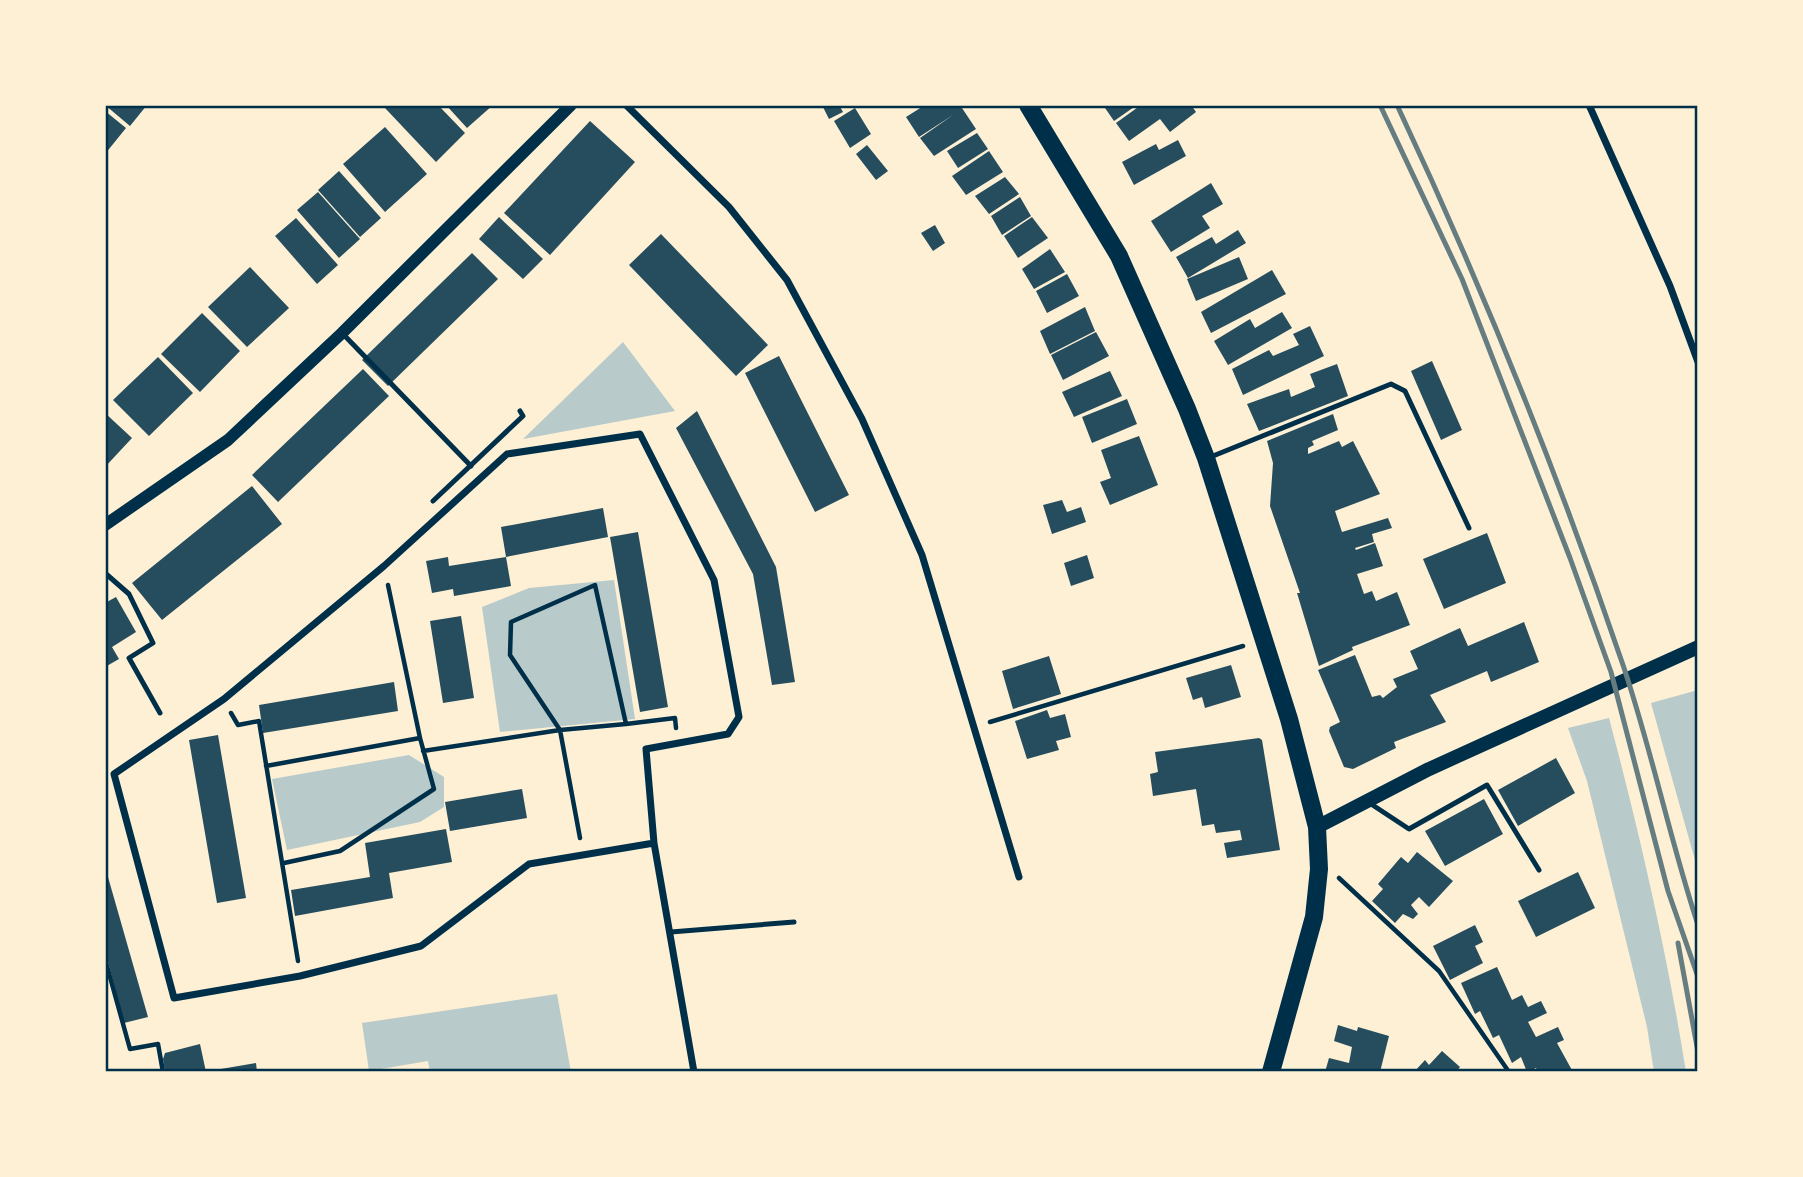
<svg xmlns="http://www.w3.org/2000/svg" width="1803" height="1177" font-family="Ubuntu,sans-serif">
<rect width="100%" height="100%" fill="#fdf0d5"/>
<path fill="#b9caca" d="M623,342L675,411L523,439Z
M614,580L635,719L500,732L482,607L529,588Z
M1698,690V871L1651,703Z
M1609,718C1640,835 1667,952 1686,1072H1654L1647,1027L1587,781L1568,728Z
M409,755L444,777V807L420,822L287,850L272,779Z
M557,994L571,1072H430L428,1061L369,1071L362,1023Z"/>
<path fill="#264d5e" d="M105,105H147L130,126Z
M388,105H438L465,133L436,162L385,108Z
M446,105H493L467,128Z
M822,105H839L843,112L829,119Z
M925,105H960L976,129L934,156L920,138L953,115L919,137L906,117Z
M1103,105H1137L1114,121Z
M1141,105H1191L1196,112L1170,132L1160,119L1129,141L1116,123Z
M855,108L871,134L850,148L834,121Z
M105,111L126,128L105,154Z
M590,121L635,162L550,255L504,213Z
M385,127L427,174L385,212L343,164Z
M977,133L988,149L958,168L947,151Z
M1178,140L1186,156L1134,185L1122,162L1156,144L1159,150Z
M867,145L888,171L876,180L856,154Z
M989,151L1003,172L966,195L952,176Z
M339,171L381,218L360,237L318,190Z
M1005,177L1019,194L989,214L975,196Z
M1211,183L1223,204L1202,216L1210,228L1171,252L1151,221Z
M318,192L360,239L339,258L297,210Z
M1020,197L1031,216L1002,235L991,216Z
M499,217L543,259L523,279L479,239Z
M1032,217L1048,238L1018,258L1004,236Z
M296,218L338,265L317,284L275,236Z
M935,225L945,243L933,251L921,233Z
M1238,230L1246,243L1188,278L1176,257L1212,237L1216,244Z
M661,234L768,345L736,376L629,265Z
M1050,249L1065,272L1034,289L1022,269Z
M472,253L498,279L388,386L362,360Z
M1239,257L1248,279L1196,301L1187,279Z
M250,267L289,308L247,347L208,307Z
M1272,270L1286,294L1211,333L1201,312Z
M1067,274L1079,296L1047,313L1036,291Z
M1085,307L1095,331L1050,354L1040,331Z
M1282,312L1292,328L1228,365L1214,341L1250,319L1255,328Z
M202,313L240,351L200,392L161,354Z
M1310,326L1324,356L1243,395L1232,369L1269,350L1273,356L1299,345L1293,334Z
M1096,332L1109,356L1063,380L1051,355Z
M779,356L849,495L815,512L745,373Z
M158,357L193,393L149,436L113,400Z
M1432,361L1462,430L1441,440L1411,371Z
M1337,364L1348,396L1259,431L1247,404L1289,389L1291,397L1315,387L1310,374Z
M363,369L389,396L278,502L252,475Z
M1110,371L1122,396L1074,417L1062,392Z
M1127,399L1137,424L1092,443L1082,417Z
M697,411L776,567L795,682L772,685L753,574L676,428Z
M105,413L132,438L105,467Z
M1333,414L1338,430L1312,441L1314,445L1308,448V454L1339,441L1342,447L1353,441L1380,494L1335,511L1342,532L1388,518L1392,528L1372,534L1374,542L1355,548L1356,550L1375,543L1383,566L1357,574L1364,594L1372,591L1376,601L1397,592L1410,625L1352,647L1353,650L1319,666L1297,593H1300L1270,506L1273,463L1267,441Z
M1139,436L1158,485L1110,505L1100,482L1111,478L1101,450Z
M252,486L282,524L162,620L132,583Z
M1062,500L1067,512L1081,507L1086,522L1052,534L1043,505Z
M603,508L608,537L506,557L511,586L454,596L453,589L432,593L426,561L448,557L449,566L506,557L501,527Z
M638,532L668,707L640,712L610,537Z
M1487,533L1506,583L1444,609L1423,559Z
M1087,555L1094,578L1071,586L1064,563Z
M116,597L136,632L112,647L119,659L105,667V603Z
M461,616L474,698L443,703L430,621Z
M1524,622L1539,662L1491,682L1487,671L1430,695L1446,722L1394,742L1396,748L1353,769L1344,767L1329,731L1330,727L1340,722L1318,670L1355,655L1372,697L1380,695L1383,698L1397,687L1393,679L1418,669L1410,651L1460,628L1468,646Z
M1049,656L1061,694L1013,709L1002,671Z
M1231,665L1241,697L1205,708L1202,697L1193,700L1186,678Z
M394,682L398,711L263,733L259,705Z
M1047,710L1050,718L1065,714L1071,737L1056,741L1059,750L1027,759L1015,721Z
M218,735L246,898L217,903L189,740Z
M1259,738L1262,740L1280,850L1227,858L1224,843L1242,840L1240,830L1216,833L1214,824L1202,826L1196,789L1153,796L1150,774L1158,772L1155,752Z
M1556,758L1575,793L1518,826L1498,790Z
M522,789L527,818L450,831L445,802Z
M1484,799L1503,834L1445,866L1425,831Z
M446,829L452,862L389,873L393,898L295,916L291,890L370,877L365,843Z
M1417,852L1453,881L1429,907L1419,897L1411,905L1418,914L1413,919L1403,914L1395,923L1372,901L1383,889L1378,884L1401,857L1408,863Z
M106,870L148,1017L124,1023L105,950Z
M1578,872L1595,908L1536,937L1518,901Z
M1475,925L1483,942L1475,946L1483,963L1450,980L1433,946Z
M1497,967L1512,1000L1522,995L1528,1007L1541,1001L1547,1013L1528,1022L1536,1037L1558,1027L1564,1040L1557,1043L1573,1072H1538L1536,1068L1527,1072L1521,1057L1512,1063L1499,1035L1493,1038L1480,1011L1475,1014L1461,983Z
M1338,1025L1357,1031L1358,1027L1389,1036L1380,1072H1325L1329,1058L1349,1063L1352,1047L1334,1041Z
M200,1044L206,1072H165L163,1059L165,1053Z
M1442,1051L1460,1067L1456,1072H1414L1425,1060L1429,1065Z
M256,1063L257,1072H209V1071Z"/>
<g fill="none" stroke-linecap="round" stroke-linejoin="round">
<path stroke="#003049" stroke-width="4.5" d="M388,585L420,738
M595,585L626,724L560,730L510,655L511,622Z
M231,713L238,725L259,721L298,961
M990,722L1243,646
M626,724L675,718L676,728
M423,751L560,730L580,838
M266,766L420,738L434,789L340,851L284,863
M1339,878L1439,971L1509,1072
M105,959L130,1049L158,1044L163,1072"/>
<path stroke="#003049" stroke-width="5" d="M342,333L471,466
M1208,458L1391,384L1405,391L1469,528
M433,501L523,416L520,411
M105,573L129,594L153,643L129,658L160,713
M1368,802L1409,829L1487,785L1539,870
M671,932L794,922"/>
<path stroke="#003049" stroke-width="7" d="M626,105L729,207L787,280L862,419L922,555L1019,877
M1589,105L1670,286L1698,362
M654,843L529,864L421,946L300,976L174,998L114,774L224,699L384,566L507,454L640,434L714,580L739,717L728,734L646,749L654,843L694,1072"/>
<path stroke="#003049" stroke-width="12" d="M105,525L228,440L342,333L571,105"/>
<path stroke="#003049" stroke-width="14" d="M1317,827L1429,769L1698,647"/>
<path stroke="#003049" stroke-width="18" d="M1028,105L1119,256L1187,409L1206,458L1289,719L1317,827L1319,869L1314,917L1271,1072"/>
<path stroke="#657d81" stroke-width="5" d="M1380,105L1462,279L1570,558L1611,672L1668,891L1698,977
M1397,105C1483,288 1558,474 1623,665C1652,751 1670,840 1698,925
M1678,943L1698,1052"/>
</g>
<rect width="1803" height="1177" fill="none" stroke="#fdf0d5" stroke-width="214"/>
<rect x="107" y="107" width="1589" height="963" fill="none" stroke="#003049" stroke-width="2.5"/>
</svg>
